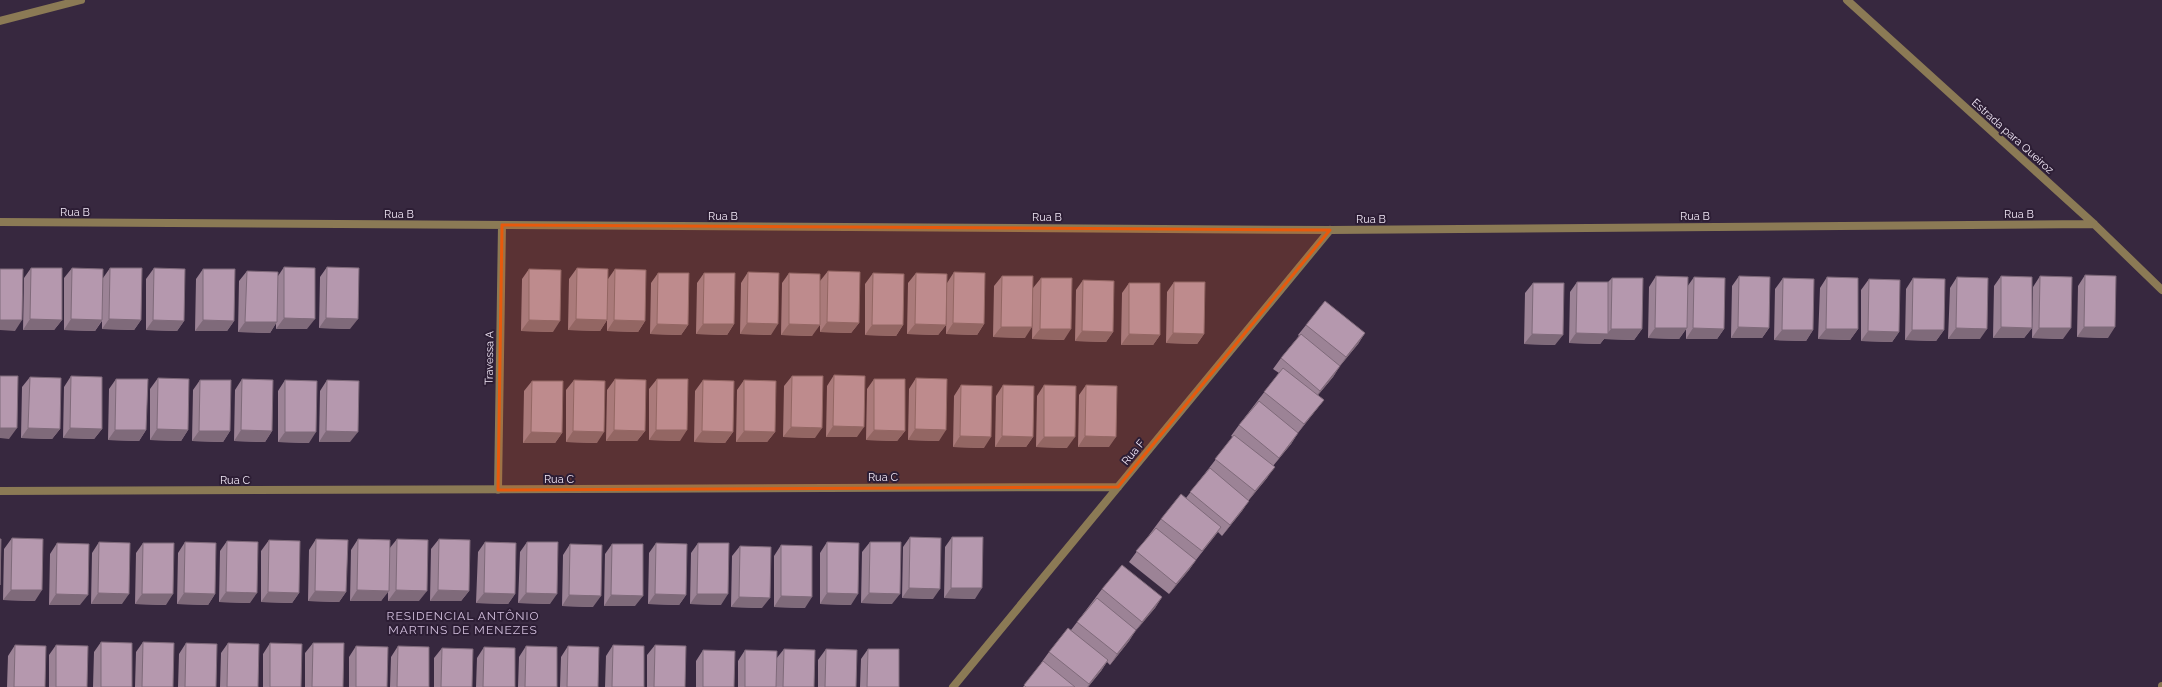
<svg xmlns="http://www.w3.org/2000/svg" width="2162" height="687" font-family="Raleway,sans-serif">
<rect width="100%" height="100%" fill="#37283f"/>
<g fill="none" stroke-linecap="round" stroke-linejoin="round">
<path stroke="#8b7a55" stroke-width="8" d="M1847,0L2094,224L2162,290
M0,21L81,0
M0,222L1330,230L2094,224
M498,490L502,225
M0,491L1118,487
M953,687L1330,230
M2162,687V686"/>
</g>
<path fill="#9c8396" d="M284,267L307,329H276V323L270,333L238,332L239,281L247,271L278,276Z
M327,267L350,329L319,328L320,277Z
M31,268L62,320L54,330H23L24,278Z
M72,268L103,278L110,268L141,320L134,330L102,329V321L95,331L64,330V278Z
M154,268L184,321L177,331L146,330V279Z
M577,268L608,279L615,269L645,321L638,332L607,331V320L600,331L568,330L569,279Z
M203,269L234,321L227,331H195L196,279Z
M529,269L553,332L521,331L522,279Z
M828,271L859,323L851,333L820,332V301L812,336L781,335L782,283L789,273L820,281Z
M748,272L771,335L740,334L741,283Z
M954,272L984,324L977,335L946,334L947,283Z
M658,273L688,325L681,335L650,334L651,283Z
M704,273L734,324L727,335L696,334L697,283Z
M873,273L903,325L896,336L865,335V284Z
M916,273L946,325L938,335L907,334L908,283Z
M2085,275L2108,338L2077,337L2078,286Z
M1002,276L1025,338L993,337L994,286Z
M1656,276L1687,287L1694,277L1724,329L1717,339H1686V329L1679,339L1648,338L1649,287Z
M1739,276L1769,328L1762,338H1731L1732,286Z
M2001,276L2032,328L2024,338H1993L1994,286Z
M2040,276L2063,339L2032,338L2033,287Z
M1827,277L1858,329L1850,340L1818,339L1820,288Z
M1957,277L1980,339H1948L1950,288Z
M1041,278L1064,340L1032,339L1033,288Z
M1612,278L1642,329L1634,340L1604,339L1600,344L1569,343L1570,292L1577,282H1608Z
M1783,278L1813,330L1806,341L1774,340L1775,289Z
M1913,278L1944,330L1936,341L1905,340L1906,289Z
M1869,279L1899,332L1892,342L1861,341V290Z
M1083,280L1113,332L1106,342L1075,341L1076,290Z
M1174,282L1204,334L1197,344L1166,343L1167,292Z
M1129,283L1160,335L1153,345H1121L1122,293Z
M1533,283L1555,345L1524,344L1525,293Z
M1306,325L1365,333L1358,344L1340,366L1333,377L1318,395L1324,400L1316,410L1298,433L1291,444L1273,466L1267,478L1249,500L1242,511L1222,536L1218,532L1196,560L1189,570L1169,594L1129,562L1161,519L1186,498L1233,437L1231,436L1239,425L1279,373L1273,369L1281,358L1299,336L1298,335Z
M834,375L857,437H826L827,386Z
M71,376L102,429L94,439L63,438L64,387Z
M792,376L815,438L783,437L784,386Z
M30,377L60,429L52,439L21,438L22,387Z
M158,378L188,430L181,441L150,440V389Z
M916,378L939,441L908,440L909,389Z
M116,379L146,430L139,441L108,440L109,389Z
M242,379L272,431L265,442L234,441L235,390Z
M615,379L645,431L637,441H606L607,390Z
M657,379L680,441L649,440V389Z
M874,379L905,431L897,441L866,440L867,389Z
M200,380L230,431L223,442L192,441L193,390Z
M285,380L309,443L278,442V391Z
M327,380L350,442H319L320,391Z
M574,380L597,443L566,442V390Z
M703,380L733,432L725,443L694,442L695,391Z
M744,380L775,432L767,442H736L737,390Z
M532,381L562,433L555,443H523L524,391Z
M961,385L984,448L953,447L954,396Z
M1003,385L1033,437L1026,447H995L996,396Z
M1044,385L1067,448L1036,447L1037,396Z
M1086,385L1109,447H1078L1079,395Z
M910,537L933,599L902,598L903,547Z
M952,537L975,599L944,598L945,547Z
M12,538L35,601L3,600L4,549Z
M316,539L346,592L339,602L308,601L309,550Z
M358,539L389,549L397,539L419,601H388V591L381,601H350L351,550Z
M439,539L469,591L461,601H430L431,549Z
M269,540L299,593L292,603L261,602V551Z
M227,541L250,603L219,602L220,551Z
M99,542L122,604H91L92,553Z
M185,542L215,594L208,605L177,604L178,553Z
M485,542L515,594L508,604L476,603L478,552Z
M527,542L550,604L518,603L520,552Z
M827,542L851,605L820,604V553Z
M870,542L892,604L861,603L862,552Z
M57,543L80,605H49L50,554Z
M143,543L166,605L135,604L136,553Z
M656,543L686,595L679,605L648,604L649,553Z
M698,543L721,605L690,604L691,553Z
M570,544L593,607L562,606L563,555Z
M612,544L635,606H604L605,554Z
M781,545L805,608L774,607V556Z
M740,546L762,608L731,607L732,556Z
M1102,589L1162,597L1155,608L1136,630L1129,641L1110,665L1107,662L1101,671L1088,687H1023L1042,663H1041L1049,652L1071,630Z
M101,642L132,687H93L94,652Z
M143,642L173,687H135L136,652Z
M186,643L216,687H178L179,654Z
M228,643L258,687H220L221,653Z
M270,643L301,687H263V654Z
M313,643L343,687H305V653Z
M15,645L45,687H7L8,656Z
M56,645L87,687H49V655Z
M613,645L644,687H605L606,656Z
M655,645L685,687H647V655Z
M356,646L387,687H349V657Z
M398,646L429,687H390L391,657Z
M526,646L557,687H518L519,657Z
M568,646L598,687H560L561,657Z
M484,647L515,687H476L477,658Z
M442,648L472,687H434V658Z
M784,649L814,687H738V661L745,650L776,659Z
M826,649L856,687H818V660Z
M868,649L899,687H860L861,659Z
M703,650L734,687H696V661Z"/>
<path fill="#7f6a7a" d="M284,318L315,319L307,329H276Z
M326,318L358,319L350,329L319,328Z
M30,319L62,320L54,330H23Z
M71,319L102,320L95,331L64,330Z
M109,319L141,320L134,330L102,329Z
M576,319L607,320L600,331L568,330Z
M0,320H22L15,331L0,330Z
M153,320L184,321L177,331L146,330Z
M203,320L234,321L227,331H195Z
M529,320L560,321L553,332L521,331Z
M614,320L645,321L638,332L607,331Z
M245,322H277L270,333L238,332Z
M827,322L859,323L851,333L820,332Z
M747,323L778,324L771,335L740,334Z
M953,323L984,324L977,335L946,334Z
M657,324L688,325L681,335L650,334Z
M703,324H734L727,335L696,334Z
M789,324L820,325L812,336L781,335Z
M915,324L946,325L938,335L907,334Z
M872,325H903L896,336L865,335Z
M1001,327H1032L1025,338L993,337Z
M1738,327L1769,328L1762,338H1731Z
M2001,327L2032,328L2024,338H1993Z
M2084,327H2115L2108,338L2077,337Z
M1655,328H1687L1679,339L1648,338Z
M1693,328L1724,329L1717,339H1686Z
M1956,328L1987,329L1980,339H1948Z
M2039,328H2071L2063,339L2032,338Z
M1040,329H1071L1064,340L1032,339Z
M1611,329H1642L1634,340L1604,339L1600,344L1569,343L1576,333L1607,334Z
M1826,329H1858L1850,340L1818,339Z
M1782,330H1813L1806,341L1774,340Z
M1912,330H1944L1936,341L1905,340Z
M1082,331L1113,332L1106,342L1075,341Z
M1868,331L1899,332L1892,342L1861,341Z
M1173,333L1204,334L1197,344L1166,343Z
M1365,333L1358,344L1338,368L1346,357Z
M1129,334L1160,335L1153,345H1121Z
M1532,334L1563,335L1555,345L1524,344Z
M1340,366L1333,377L1313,401L1320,391Z
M1324,400L1296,435L1304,424Z
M833,426L864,427L857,437H826Z
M791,427L822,428L815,438L783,437Z
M0,428H17L9,439L0,438Z
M28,428L60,429L52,439L21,438Z
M70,428L102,429L94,439L63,438Z
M157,429L188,430L181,441L150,440Z
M915,429L946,430L939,441L908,440Z
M115,430H146L139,441L108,440Z
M241,430L272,431L265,442L234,441Z
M614,430L645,431L637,441H606Z
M656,430H687L680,441L649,440Z
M874,430L905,431L897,441L866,440Z
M199,431H230L223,442L192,441Z
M326,431L358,432L350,442H319Z
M573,431L604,432L597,443L566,442Z
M702,431L733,432L725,443L694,442Z
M744,431L775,432L767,442H736Z
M285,432H316L309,443L278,442Z
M531,432L562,433L555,443H523Z
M1298,433L1291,444L1271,468L1279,458Z
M960,436L991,437L984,448L953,447Z
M1002,436L1033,437L1026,447H995Z
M1085,436L1116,437L1109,447H1078Z
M1044,437H1075L1067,448L1036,447Z
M1275,467L1267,478L1247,502L1255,491Z
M1249,501L1242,511L1222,536L1230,525Z
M1221,527L1214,537L1194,561L1202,551Z
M1196,560L1189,570L1169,594L1176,584Z
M909,588L940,589L933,599L902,598Z
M951,588H982L975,599L944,598Z
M11,590H42L35,601L3,600Z
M357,590L389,591L381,601H350Z
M396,590L427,591L419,601H388Z
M438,590L469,591L461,601H430Z
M315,591L346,592L339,602L308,601Z
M226,592L257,593L250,603L219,602Z
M268,592L299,593L292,603L261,602Z
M98,593L129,594L122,604H91Z
M184,593L215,594L208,605L177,604Z
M484,593L515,594L508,604L476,603Z
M526,593L557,594L550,604L518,603Z
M827,593L858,594L851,605L820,604Z
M869,593L900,594L892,604L861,603Z
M56,594L88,595L80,605H49Z
M142,594H173L166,605L135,604Z
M655,594L686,595L679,605L648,604Z
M697,594H728L721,605L690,604Z
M569,595L601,596L593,607L562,606Z
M611,595L643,596L635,606H604Z
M781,596L812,597L805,608L774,607Z
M739,597L770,598L762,608L731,607Z
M1162,597L1155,608L1135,632L1142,622Z
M1136,630L1129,641L1110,665L1117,654Z
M1108,660L1101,671L1088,687H1087Z"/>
<path fill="#b598ae" stroke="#7f6a7a" d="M284,267L315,268V319L284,318Z
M327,267L359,268L358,319L326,318Z
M31,268H62V320L30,319Z
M72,268L103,269L102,320L71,319Z
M110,268H142L141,320L109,319Z
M154,268L185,269L184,321L153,320Z
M577,268L608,269L607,320L576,319Z
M0,269H23L22,320H0Z
M203,269H235L234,321L203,320Z
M529,269L561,270L560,321L529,320Z
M615,269L646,270L645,321L614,320Z
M247,271L278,272L277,322H245Z
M828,271L860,272L859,323L827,322Z
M748,272L779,273L778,324L747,323Z
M954,272L985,273L984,324L953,323Z
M658,273H689L688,325L657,324Z
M704,273H735L734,324H703Z
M789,273L820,274V325L789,324Z
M873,273L904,274L903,325H872Z
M916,273L947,274L946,325L915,324Z
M2085,275L2116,276L2115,327H2084Z
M1002,276H1033L1032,327H1001Z
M1656,276L1688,277L1687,328H1655Z
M1739,276L1770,277L1769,328L1738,327Z
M2001,276L2032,277V328L2001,327Z
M2040,276L2072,277L2071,328H2039Z
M1694,277L1725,278L1724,329L1693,328Z
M1827,277L1858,278V329H1826Z
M1957,277L1988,278L1987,329L1956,328Z
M1041,278H1072L1071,329H1040Z
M1612,278H1643L1642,329H1611Z
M1783,278L1814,279L1813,330H1782Z
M1913,278L1945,279L1944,330H1912Z
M1869,279L1900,280L1899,332L1868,331Z
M1083,280L1114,281L1113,332L1082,331Z
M1174,282H1205L1204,334L1173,333Z
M1577,282H1608V334L1576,333Z
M1129,283H1160V335L1129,334Z
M1533,283H1564L1563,335L1532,334Z
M1325,301L1365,333L1346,357L1306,325Z
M1301,334L1340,366L1320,391L1281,358Z
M1283,368L1324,400L1304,424L1264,392Z
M834,375L865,376L864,427L833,426Z
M0,376H18L17,428H0Z
M71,376L102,377V429L70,428Z
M792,376H823L822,428L791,427Z
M30,377L61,378L60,429L28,428Z
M158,378L189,379L188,430L157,429Z
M916,378L947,379L946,430L915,429Z
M116,379H148L146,430H115Z
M242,379L273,380L272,431L241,430Z
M615,379L646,380L645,431L614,430Z
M657,379H688L687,430H656Z
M874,379H905V431L874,430Z
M200,380H231L230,431H199Z
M285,380L317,381L316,432H285Z
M327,380L359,381L358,432L326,431Z
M574,380L605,381L604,432L573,431Z
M703,380L734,381L733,432L702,431Z
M744,380L776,381L775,432L744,431Z
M532,381H563L562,433L531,432Z
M961,385L992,386L991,437L960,436Z
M1003,385L1034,386L1033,437L1002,436Z
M1044,385L1076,386L1075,437H1044Z
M1086,385L1117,386L1116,437L1085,436Z
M1259,401L1298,433L1279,458L1239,425Z
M1234,435L1275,467L1255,491L1215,459Z
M1210,468L1249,501L1230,525L1190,492Z
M1181,494L1221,527L1202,551L1161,519Z
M1156,528L1196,560L1176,584L1136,551Z
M910,537L941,538L940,589L909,588Z
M952,537H983L982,588H951Z
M12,538L43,539L42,590H11Z
M0,539H1L0,585Z
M316,539L348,540L346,592L315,591Z
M358,539L390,540L389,591L357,590Z
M397,539L428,540L427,591L396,590Z
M439,539L470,540L469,591L438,590Z
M269,540L300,541L299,593L268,592Z
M227,541L258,542L257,593L226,592Z
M99,542L130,543L129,594L98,593Z
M185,542L216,543L215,594L184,593Z
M485,542L516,543L515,594L484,593Z
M527,542H558L557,594L526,593Z
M827,542L859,543L858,594L827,593Z
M870,542H901L900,594L869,593Z
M57,543L89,544L88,595L56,594Z
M143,543H174L173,594H142Z
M656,543L687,544L686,595L655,594Z
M698,543H729L728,594H697Z
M570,544L602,545L601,596L569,595Z
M612,544H643V596L611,595Z
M781,545L812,546V597L781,596Z
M740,546L771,547L770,598L739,597Z
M1122,565L1162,597L1142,622L1102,589Z
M1097,598L1136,630L1117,654L1077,622Z
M1068,628L1108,660L1089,684L1049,652Z
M101,642L132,643V687H101Z
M143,642L174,643L173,687H142Z
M186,643L217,644L216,687H185Z
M228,643L259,644L258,687H227Z
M270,643L302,644L301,687H270Z
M313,643H344L343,687H312Z
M15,645L46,646L45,687H14Z
M56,645L88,646L87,687H56Z
M613,645L644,646V687H612Z
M655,645L686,646L685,687H654Z
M356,646L388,647L387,687H356Z
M398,646L429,647V687H397Z
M526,646L557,647V687H525Z
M568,646L599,647L598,687H567Z
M484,647L515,648V687H483Z
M442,648L473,649L472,687H441Z
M784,649L815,650L814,687H783Z
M826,649L857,650L856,687H825Z
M868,649H899V687H867Z
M703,650L735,651L734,687H703Z
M745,650L777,651L776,687H745Z
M1043,661L1075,687H1026L1024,685Z"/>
<path fill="#e8590c" fill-opacity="0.2" stroke="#e8590c" stroke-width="3" stroke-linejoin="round" d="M502,225L1330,230L1118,487L498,490Z"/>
<g text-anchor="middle" stroke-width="4" stroke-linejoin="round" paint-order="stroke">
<g font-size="11" fill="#f2e8f7" stroke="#2d1e35">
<text transform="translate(2013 136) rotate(42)" y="4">Estrada para Queiroz</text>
<text x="75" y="216">Rua B</text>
<text x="399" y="218">Rua B</text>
<text x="2019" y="218">Rua B</text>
<text x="723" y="220">Rua B</text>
<text x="1695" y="220">Rua B</text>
<text x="1047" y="221">Rua B</text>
<text x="1371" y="223">Rua B</text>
<text transform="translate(489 358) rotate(-89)" y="4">Travessa A</text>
<text transform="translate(1133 452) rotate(-50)" y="4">Rua F</text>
<text x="883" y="481">Rua C</text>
<text x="559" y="483">Rua C</text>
<text x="235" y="484">Rua C</text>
</g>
<g font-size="12" letter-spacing="1" fill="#d1bedc" stroke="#2d1e35">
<text x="463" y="620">RESIDENCIAL ANTÔNIO<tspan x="463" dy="14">MARTINS DE MENEZES</tspan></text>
</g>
</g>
</svg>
